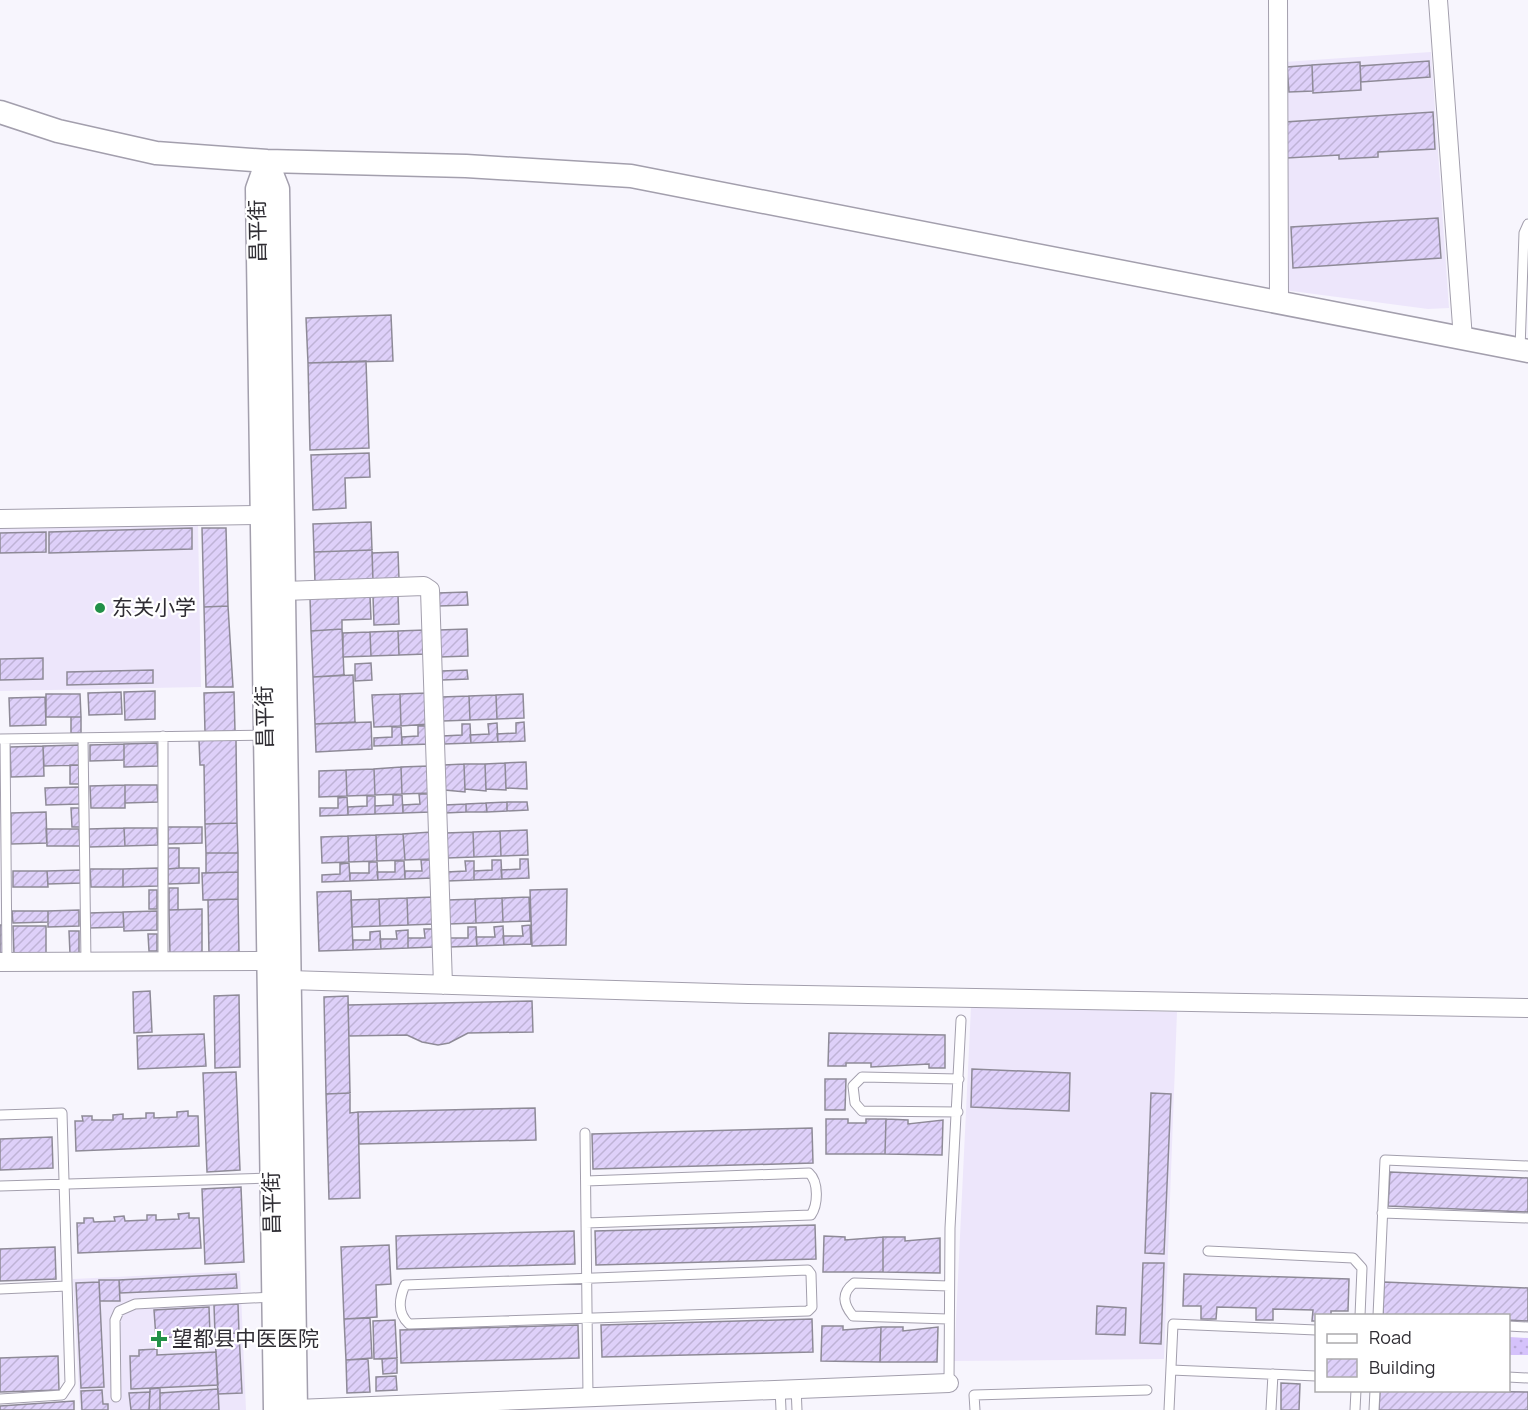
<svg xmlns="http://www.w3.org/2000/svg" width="1528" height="1410" font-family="Manrope,'Noto Sans SC',sans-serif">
<defs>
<pattern id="grass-dots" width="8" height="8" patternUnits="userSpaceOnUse" patternTransform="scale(1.5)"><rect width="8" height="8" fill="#d5c2fb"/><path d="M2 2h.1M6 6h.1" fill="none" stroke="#b7a7d8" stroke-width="1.8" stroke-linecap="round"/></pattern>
<pattern id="building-hatch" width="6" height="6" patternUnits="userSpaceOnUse" patternTransform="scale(1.5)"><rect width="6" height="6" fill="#ded0f9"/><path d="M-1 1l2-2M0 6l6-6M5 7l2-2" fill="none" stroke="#bfb3d6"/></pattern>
</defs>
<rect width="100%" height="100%" fill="#f7f5fd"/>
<path fill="#ede6fb" d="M1431,52L1449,308L1428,309L1284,290V62Z
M198,525L201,687L0,691V529Z
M971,1007L1177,1012L1164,1359L954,1361Z
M240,1271L246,1410H80L73,1279Z"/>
<path fill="url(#grass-dots)" d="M1509,1337L1528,1338V1355H1509Z"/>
<path fill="url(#building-hatch)" stroke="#8e8a97" stroke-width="1.5" d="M1429,61L1430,77L1361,82L1360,66Z
M1360,62L1361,90L1313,93L1312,65Z
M1312,65L1313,91L1289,92L1287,67Z
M1433,112L1435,149L1378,152V157L1339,159V155L1287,158L1285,122Z
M1438,218L1441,258L1293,268L1291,227Z
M391,315L393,361L308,363L306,318Z
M366,361L369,448L310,450L308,363Z
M369,453L370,477L345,478L346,508L313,510L311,455Z
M371,522L372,550L314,552L313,524Z
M192,528V549L49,553V532Z
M202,528H226L228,606L204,607Z
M46,532V552L0,553V533Z
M372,550L373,581L315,583L314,552Z
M398,552L399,579L373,581L372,553Z
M467,592L468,605L439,606L438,593Z
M398,595L399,624L374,625L373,596Z
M370,596L371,619L342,620V629L311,631L310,598Z
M228,606L233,687H206L204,607Z
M342,629L344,675L313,677L311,631Z
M467,629L468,656L440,657L439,630Z
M425,630L426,654L399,655L398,631Z
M398,631L399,655L371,656L370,632Z
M370,632L371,656L343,657V633Z
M43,658V679L0,680V659Z
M371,663L372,680L355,681V664Z
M153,670V683L67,685V672Z
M467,670L468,679L442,680V671Z
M353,675L355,722L315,724L313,677Z
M155,691V719L125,720L124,692Z
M121,692L122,714L89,715L88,693Z
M234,692L235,731L205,732L204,693Z
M428,693L429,724L401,726L400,694Z
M46,694H80L81,717H46Z
M400,694L401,726L374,727L372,695Z
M523,694L524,718L497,719L496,695Z
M496,695L497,719L470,720L469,696Z
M469,696L470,720L443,721L442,697Z
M45,697L46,725L10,726L9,698Z
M71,717H81V733H71Z
M371,722L372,749L316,752L315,724Z
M524,722L525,741L498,742L497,734L516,733V723Z
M497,723L498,742L471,743L470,735L489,734L488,724Z
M462,724H470L471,743L444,744L443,736L462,735Z
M418,726H429L430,744L402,745V737L418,736Z
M392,727H401L402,745L374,746V738L392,737Z
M199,740H236L237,823L205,824L204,765H200Z
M157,743L158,766L124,767V744Z
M124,744V760L90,761V745Z
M79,745V765L44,766L43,746Z
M43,746L44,776L11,777L10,747Z
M526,762L527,789L506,788L505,763Z
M505,763L506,790L486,789L485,764Z
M464,764L465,792L445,790L444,765Z
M464,764H485L486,791L465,789Z
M70,765H79L80,784H70Z
M429,766L430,793L402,794L401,767Z
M401,767L402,794L375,795L374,769Z
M374,769L375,795L347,796L346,770Z
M346,770L347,796L319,797V771Z
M125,785H157L158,802L125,803Z
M125,785V808H91L90,786Z
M79,787L80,804L46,805L45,788Z
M419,794H430V812L403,813V805L420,804Z
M393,795H402L403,813L375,814V806L393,805Z
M367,796H375V814L348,815V807L367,806Z
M347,797L348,815L320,816V808H338V798Z
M507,802H527L528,810L507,811Z
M507,802V811L487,812L486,803Z
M486,803L487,812H466V804Z
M466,804V812L445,813V805Z
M71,808H79L80,827H72Z
M46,812L47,843L11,844V813Z
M237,823L238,853H206L205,824Z
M168,827H202V843L168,844Z
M124,828L125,846L89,847V829Z
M124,828H157L158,845L125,846Z
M46,829H79L80,846H47Z
M527,830L528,855L501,856L500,831Z
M500,831L501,856L474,857L473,832Z
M431,832L432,859L405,860L403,834Z
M473,832L474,857L447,858L446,833Z
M403,834L405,860L377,861L376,835Z
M376,835L377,861L349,862L348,836Z
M348,836L349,862L322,863L321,837Z
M168,848H179V868L168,869Z
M206,853H238V872L206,873Z
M520,859H528L529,878L502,879L501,870L520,869Z
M421,860H432L433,878L405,879V871H422Z
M492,860H501L502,879L474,880V871L492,870Z
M395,861H404L405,879L378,880L377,872H395Z
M465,861H474V880L447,881V872L466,871Z
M369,862H377L378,880L350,881V873H369Z
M349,863L350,881L322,882V875L340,874V864Z
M158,868V886L123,887V869Z
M179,868H199V883L168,884V869Z
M90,869H123V887H91Z
M81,870L82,883L48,884L47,871Z
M13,871H47L48,887H13Z
M238,872V899L203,900L202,873Z
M169,888H178V910H169Z
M567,889L566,945L532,946L530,890Z
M149,890H157V909H149Z
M351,891L353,950L319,951L317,892Z
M434,897L435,924L408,925L407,898Z
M529,897L530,921L503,922L502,898Z
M407,898L408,925L380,926L379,899Z
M502,898L503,922L476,923L475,899Z
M238,899L239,953L209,954L208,900Z
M379,899L380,926L352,927L351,900Z
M475,899L476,923L449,924L448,900Z
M202,909V954L170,955L169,910Z
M79,910V926L48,927V911Z
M12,911H48V922L13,923Z
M157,911V930L124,931L123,912Z
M123,912L124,927L89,928V913Z
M0,925H3L4,954H0Z
M530,925L531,944L504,945L503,936H523L522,926Z
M13,926H46V954H14Z
M503,926L504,945L477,946L476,937H495L494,927Z
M468,927H476L477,946L450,947L449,938H468Z
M424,929H436V947L408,948V938H425Z
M408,930V948L381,949L380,939H397L396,931Z
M69,931H79V954H70Z
M380,931L381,949L353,950V940H370V932Z
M148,934H157V951H149Z
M150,991L152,1032L134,1033L133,992Z
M239,995L240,1067L215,1068L214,996Z
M348,996L350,1093L326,1094L324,997Z
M532,1001L533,1032L468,1033L449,1043L438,1045L422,1042L407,1035L349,1036L348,1005Z
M829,1033L945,1035V1068H929V1064L871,1067V1063H846V1066H828Z
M204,1034L206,1066L138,1069L137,1036Z
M972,1069L1070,1073L1069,1111L971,1107Z
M236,1072L240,1170L207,1172L203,1073Z
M825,1079H846L845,1110H825Z
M350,1093V1113L358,1112L360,1198L329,1199L326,1094Z
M1151,1093L1171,1094L1164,1254L1145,1253Z
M535,1108L536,1140L359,1144L358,1112Z
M188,1111V1116H198L199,1146L76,1151L75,1121H83L82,1116H92V1120H113V1115L123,1114V1119L146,1118V1113H154V1118L177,1117V1112Z
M826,1119H848V1123H866V1119H886L885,1154H826Z
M886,1119L908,1120V1124L943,1120L942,1155L885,1154Z
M812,1128L813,1163L593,1169L592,1134Z
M52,1137L53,1168L0,1170V1139Z
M1390,1172L1528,1178V1212L1388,1206Z
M241,1187L244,1262L205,1264L202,1189Z
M189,1213V1218H199L201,1248L78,1253L77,1223H84V1218H93L94,1222L115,1221L114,1217L124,1216L125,1221L147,1220V1215H156V1220L179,1219L178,1214Z
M815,1225L816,1259L596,1265L595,1231Z
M574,1231L575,1264L397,1269L396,1236Z
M824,1236L845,1237V1240L883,1237V1272H823Z
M883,1237H905V1241L940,1238V1273L883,1272Z
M389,1245L391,1284L376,1285L377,1317L344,1319L341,1247Z
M55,1247L56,1279L0,1281V1249Z
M1143,1263H1164L1161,1344L1140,1343Z
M236,1274L237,1288L120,1293L119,1280Z
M1184,1274L1349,1279L1348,1311H1331V1316H1316V1321H1312L1313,1310L1273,1309V1320H1256V1308L1217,1307L1216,1319H1201V1306H1183Z
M99,1280H119L120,1301H100Z
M99,1282L104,1387L81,1388L76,1283Z
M1384,1282L1528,1288V1321L1508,1320V1316L1383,1315Z
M238,1304L239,1333L215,1334L214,1305Z
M1097,1306L1126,1308L1125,1335L1096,1334Z
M209,1307L210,1335L156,1338L154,1310Z
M370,1318L372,1358L346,1360L344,1319Z
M812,1319L813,1352L602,1357L601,1325Z
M395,1320L397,1358L374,1359L373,1321Z
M578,1325L579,1358L401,1363L400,1330Z
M822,1326H843V1330L881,1327L880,1362L821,1361Z
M881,1327H903V1331L938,1327L937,1362H880Z
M239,1333L242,1393L218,1394L215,1334Z
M157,1349V1355L216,1352L218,1385L131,1389L130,1356H139V1350Z
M58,1356L59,1390L0,1392V1358Z
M397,1358V1373L383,1374L382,1359Z
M368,1359L370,1392L347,1393L346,1360Z
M396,1376L397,1390L376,1391V1377Z
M1281,1383L1300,1384L1299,1410H1281Z
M160,1388V1410H149L150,1389Z
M218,1389L219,1410H160V1393Z
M102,1390L103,1404H108V1410H82L81,1391Z
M1380,1390L1528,1392V1410H1379Z
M150,1392L149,1410H131L129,1393Z
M74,1401V1410H0V1406Z"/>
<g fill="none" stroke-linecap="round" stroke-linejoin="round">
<defs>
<path id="service" d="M1520,350L1524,233L1528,224
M83,738L86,962
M0,739L265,735
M5,739L7,962
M163,961V736
M958,1112L862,1111L855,1103L853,1086L862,1077L959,1079
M0,1115L62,1113L70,1383L62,1395L0,1399
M585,1133L588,1396
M586,1181L809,1173C819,1182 818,1205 811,1215L586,1223
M0,1186L270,1178
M1382,1213L1528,1218
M1208,1251L1353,1258L1362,1268L1360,1316
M808,1270L811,1274L812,1307L808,1311L409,1324C397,1313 399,1299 405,1285Z
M0,1289L67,1286
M1378,1316L1385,1160L1528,1166
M948,1319L853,1316C843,1304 841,1293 854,1283L949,1286
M1508,1326L1528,1327
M1171,1370L1316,1376
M1508,1377L1528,1378
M949,1383L950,1228L961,1020
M796,1387L797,1410
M780,1388L781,1410
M116,1397L115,1320L119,1311L135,1304L273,1297
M975,1410L974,1395L1147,1390
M1169,1410L1173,1324L1316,1330
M1271,1410L1273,1374
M1355,1410L1356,1390
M1374,1410L1375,1390"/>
<path id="minor" d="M1278,0L1279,302
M1438,0L1463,339
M0,519L262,515
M284,591L424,586L430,590L443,985
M0,962L268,961
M289,980L748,994L1528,1008
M296,1409L949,1383"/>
<path id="tertiary" d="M0,112L58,131L156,153L267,161L466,166L631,176L1528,351
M267,161L278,189L296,1410
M267,161L257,189L275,1410"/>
</defs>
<use href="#service" stroke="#a39fad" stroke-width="11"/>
<use href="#minor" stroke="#a39fad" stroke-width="20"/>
<use href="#tertiary" stroke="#a39fad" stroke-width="25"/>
<use href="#service" stroke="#fff" stroke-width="9"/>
<use href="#minor" stroke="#fff" stroke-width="18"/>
<use href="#tertiary" stroke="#fff" stroke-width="22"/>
</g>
<g fill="#229048" stroke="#fff" stroke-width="2">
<circle cx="100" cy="608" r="6"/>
<path d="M156 1330h6v6h6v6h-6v6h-6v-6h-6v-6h6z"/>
</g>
<g text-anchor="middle" stroke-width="4.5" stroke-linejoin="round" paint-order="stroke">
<g font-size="21" fill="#2f2d33" stroke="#fff">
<text transform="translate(258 231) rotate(-91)" y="7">昌平街</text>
<text transform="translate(265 717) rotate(-91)" y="7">昌平街</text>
<text transform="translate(272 1203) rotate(-91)" y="7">昌平街</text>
</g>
<g font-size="21" fill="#2f2d33" stroke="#fff" text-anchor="start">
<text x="112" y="615">东关小学</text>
<text x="172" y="1346">望都县中医医院</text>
</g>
</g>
<rect x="1315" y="1314" width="195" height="78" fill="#ffffff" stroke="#acabad" stroke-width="1.5"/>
<rect x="1327" y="1334" width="30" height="9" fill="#ffffff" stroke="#acabad" stroke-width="1.5"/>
<text x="1369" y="1344" font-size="18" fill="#2f2d33">Road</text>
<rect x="1327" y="1359" width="30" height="18" fill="url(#building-hatch)" stroke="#acabad" stroke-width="1.5"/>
<text x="1369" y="1374" font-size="18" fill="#2f2d33">Building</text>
</svg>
